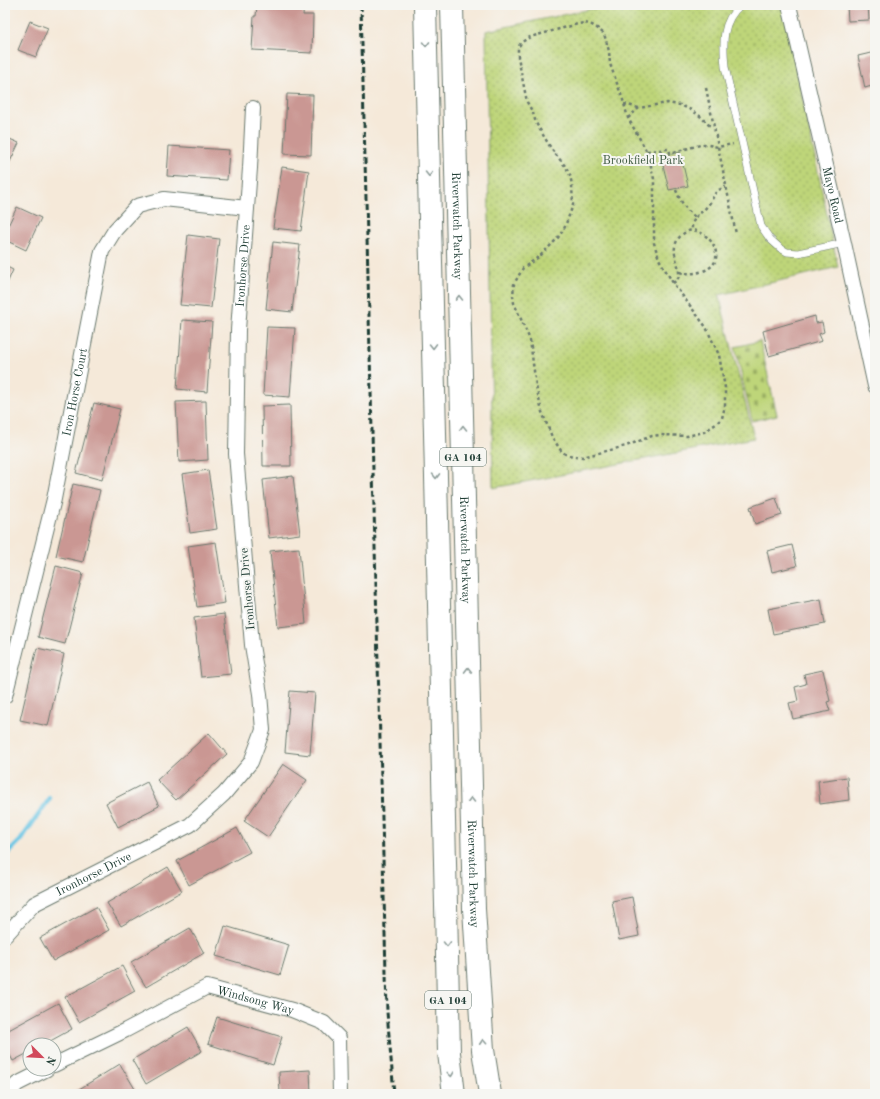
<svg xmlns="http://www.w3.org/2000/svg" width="880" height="1099" font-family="'Old Standard TT',serif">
<defs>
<pattern id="grass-dots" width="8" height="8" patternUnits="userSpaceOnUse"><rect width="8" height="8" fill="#bed579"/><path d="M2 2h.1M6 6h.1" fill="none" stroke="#9aae64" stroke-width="1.8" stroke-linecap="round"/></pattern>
<pattern id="cemetery-stones" width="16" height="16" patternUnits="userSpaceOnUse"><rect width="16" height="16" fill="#bed579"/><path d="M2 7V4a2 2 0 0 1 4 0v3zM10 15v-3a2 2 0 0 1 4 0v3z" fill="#9aae64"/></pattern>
</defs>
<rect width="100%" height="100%" fill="#f6f6f2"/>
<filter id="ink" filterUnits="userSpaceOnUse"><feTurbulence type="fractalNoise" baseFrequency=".025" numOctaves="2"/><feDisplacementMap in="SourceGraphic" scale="8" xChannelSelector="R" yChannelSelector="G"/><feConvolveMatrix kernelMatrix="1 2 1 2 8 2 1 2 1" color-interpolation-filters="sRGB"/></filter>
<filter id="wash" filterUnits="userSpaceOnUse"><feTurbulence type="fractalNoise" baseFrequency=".012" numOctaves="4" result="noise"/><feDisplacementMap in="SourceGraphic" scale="16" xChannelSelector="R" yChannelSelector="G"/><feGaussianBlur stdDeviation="0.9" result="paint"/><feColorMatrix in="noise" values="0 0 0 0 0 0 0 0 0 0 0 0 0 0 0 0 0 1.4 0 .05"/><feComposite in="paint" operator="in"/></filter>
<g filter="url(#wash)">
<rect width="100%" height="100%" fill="#f5e9d9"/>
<path fill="url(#grass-dots)" stroke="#6e8956" d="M610,5H783L838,267L719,295L754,438L493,488L486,31Z"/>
<path fill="url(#cemetery-stones)" stroke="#6e8956" d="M760,341L777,415L752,421L735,347Z"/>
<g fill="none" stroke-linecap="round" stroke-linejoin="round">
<path stroke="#66c5e4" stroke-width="4.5" d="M5,856L20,841L50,798"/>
</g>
<g id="blocks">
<path fill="#ca9793" d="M257,5H304L303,15H313L312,53L252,50L254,16H256Z
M847,5H868L869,20L848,21Z
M30,21L48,28L36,57L18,50Z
M875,52V85L865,88L858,56Z
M287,94L313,95L311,155L284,154Z
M5,137L19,143L5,172Z
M169,146L229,150L227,180L167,176Z
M680,152L688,186L669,190L661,157Z
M282,167L309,171L301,231L273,228Z
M17,207L41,218L26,250L5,240V232Z
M188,235L219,239L211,308L180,305Z
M273,242L300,245L292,312L266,309Z
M5,266L13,270L5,288Z
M815,316L816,323L822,322L824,332L819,334L822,341L769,356L763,331Z
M182,320L212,322L207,392L177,389Z
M267,327L295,328L290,397L263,395Z
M206,401L208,460L179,462L176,402Z
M94,403L120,409L102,480L76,473Z
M290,405L291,466H263L262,406Z
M208,470L217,529L190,533L182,474Z
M293,476L300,534L269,538L263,480Z
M73,484L100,490L83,562L56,556Z
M776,498L782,515L755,524L750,507Z
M216,542L225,603L197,607L188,546Z
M792,545L797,566L772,572L767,551Z
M299,548L306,624L278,627L270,551Z
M56,566L83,573L65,644L38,637Z
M821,599L825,624L773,634L768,609Z
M224,614L231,674L201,677L194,618Z
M37,648L64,654L48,726L20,720Z
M823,670L830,701L827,702L830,711L793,719L789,703L798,701L795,687L806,684L804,674Z
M290,691L315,693L310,755L285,752Z
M209,733L227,754L176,800L157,780Z
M283,764L307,780L268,837L244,821Z
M847,777L849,800L820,804L818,781Z
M147,782L159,806L118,827L106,803Z
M237,828L250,852L189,885L177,861Z
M168,867L182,891L121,926L107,903Z
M632,897L639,936L619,940L612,901Z
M96,907L109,930L53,961L40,938Z
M225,926L289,945L280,975L216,956Z
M190,928L204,953L146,987L131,962Z
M122,966L135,991L79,1022L65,997Z
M58,1003L72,1029L43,1045H30V1052L13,1061L5,1046V1032Z
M217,1017L282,1037L273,1065L208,1044Z
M188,1027L202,1051L146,1084L132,1060Z
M120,1064L135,1089L128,1094H71Z
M310,1070L311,1094H280L279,1072Z"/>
</g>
</g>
<g filter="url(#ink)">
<use href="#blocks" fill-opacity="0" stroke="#6a796e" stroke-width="1"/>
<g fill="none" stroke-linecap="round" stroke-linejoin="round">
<defs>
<path id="service" d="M741,5C721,21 723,44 725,67L761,226L770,239L780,248L787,252L798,253L844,243"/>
<g id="minor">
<path id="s1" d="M789,5L844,243L875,386"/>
<path id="s2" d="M5,696L54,499L102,251L115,230L137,206L164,199L247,208"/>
<path id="s3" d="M5,936L34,904L190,825L224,794L251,762L263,730L260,694L252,645L236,454L238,330L250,168L253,108"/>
<path id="s4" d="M54,1065L126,1030L207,987L292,1010L324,1023L339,1038L340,1094"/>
<path d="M8,1094L17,1084L47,1069"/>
</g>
<g id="primary">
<path d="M425,5L446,905L449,1053L454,1094"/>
<path id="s5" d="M452,5L474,909L483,1050L490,1094"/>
</g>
</defs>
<use href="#service" stroke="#6a796e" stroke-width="8"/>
<use href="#minor" stroke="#6a796e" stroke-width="16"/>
<use href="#primary" stroke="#6a796e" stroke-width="24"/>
<path stroke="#6a796e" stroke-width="2.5" stroke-dasharray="3 3" stroke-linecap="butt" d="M585,23L592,25L597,28L603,33L605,37L609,51L610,64L623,100L628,118L645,148L650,162L654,179V243L659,259L673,283L706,327L719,355L725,388V406L722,418L716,424L704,432L687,436L661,435L652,436L626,446L583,457L567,455L562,452L552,437L542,412L536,386L530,340L514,303L513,296L514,284L523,268L540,256L557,239L564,229L573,205L572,185L570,175L566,167L552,150L536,123L533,113L527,102L518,57V47L522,42L530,37L578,24Z
M706,88L736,234
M624,104L639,108
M628,118L639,108L667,103L680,105L691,110L700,116L709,125L713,126
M647,151L669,149L670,153L704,144L718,147L733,144
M676,190C680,201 686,210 696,218
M680,272C692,276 719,271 716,253C715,242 703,231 692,230
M673,283C676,281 680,277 679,273C679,267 676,260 675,254C673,242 681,232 692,230C691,216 702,214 709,204C716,194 713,191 726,187"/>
<use href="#service" stroke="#fff" stroke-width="7"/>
<use href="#minor" stroke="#fff" stroke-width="14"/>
<use href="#primary" stroke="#fff" stroke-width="22"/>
<path stroke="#1f3d34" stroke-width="3" stroke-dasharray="6 3" stroke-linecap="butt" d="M361,5L387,1012L394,1094"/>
</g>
<defs><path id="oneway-chevron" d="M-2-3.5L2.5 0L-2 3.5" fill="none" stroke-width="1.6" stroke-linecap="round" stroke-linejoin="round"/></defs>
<g stroke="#8f9e9a">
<use href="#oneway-chevron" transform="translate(426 44) rotate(89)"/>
<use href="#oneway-chevron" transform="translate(429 174) rotate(89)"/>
<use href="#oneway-chevron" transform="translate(459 298) rotate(-91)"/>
<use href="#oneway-chevron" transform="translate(433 346) rotate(89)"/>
<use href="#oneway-chevron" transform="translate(463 428) rotate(-91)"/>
<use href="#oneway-chevron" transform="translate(436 476) rotate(89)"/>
<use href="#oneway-chevron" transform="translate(468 670) rotate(-91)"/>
<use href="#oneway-chevron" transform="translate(471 800) rotate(-91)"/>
<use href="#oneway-chevron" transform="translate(447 944) rotate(89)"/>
<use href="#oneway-chevron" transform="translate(483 1042) rotate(-94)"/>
<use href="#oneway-chevron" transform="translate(451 1074) rotate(83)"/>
</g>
</g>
<g text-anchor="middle" stroke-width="4" stroke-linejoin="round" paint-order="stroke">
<g fill="#f6f6f2" stroke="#60746d" stroke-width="1">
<rect x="440" y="448" width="46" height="18" rx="3"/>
<rect x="425" y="991" width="46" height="18" rx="3"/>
</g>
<g font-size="11" font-weight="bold" fill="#1f3d34">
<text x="463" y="461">GA 104</text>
<text x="448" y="1004">GA 104</text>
</g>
<g font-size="12" fill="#3f5b42" stroke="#f6f6f2">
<text x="643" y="164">Brookfield Park</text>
</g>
<g font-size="12" fill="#1f3d34" stroke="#f6f6f2">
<text dy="4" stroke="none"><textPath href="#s1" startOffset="195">Mayo Road</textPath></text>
<text dy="4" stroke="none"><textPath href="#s5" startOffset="221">Riverwatch Parkway</textPath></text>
<text dy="4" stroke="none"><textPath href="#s3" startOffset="806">Ironhorse Drive</textPath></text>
<text dy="4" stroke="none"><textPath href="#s2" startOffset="312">Iron Horse Court</textPath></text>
<text dy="4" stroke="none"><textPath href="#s5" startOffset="545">Riverwatch Parkway</textPath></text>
<text transform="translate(247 589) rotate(-95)" y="4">Ironhorse Drive</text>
<text dy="4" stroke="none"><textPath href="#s3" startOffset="110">Ironhorse Drive</textPath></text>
<text dy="4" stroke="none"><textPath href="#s5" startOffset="869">Riverwatch Parkway</textPath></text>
<text dy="4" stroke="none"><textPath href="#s4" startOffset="222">Windsong Way</textPath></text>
</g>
</g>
<rect width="880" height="1099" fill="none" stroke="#f6f6f2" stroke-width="20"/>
<g transform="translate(42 1057) rotate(114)"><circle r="19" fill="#f6f6f2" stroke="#a0aca6"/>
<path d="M0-3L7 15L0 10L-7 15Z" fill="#d1495b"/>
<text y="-6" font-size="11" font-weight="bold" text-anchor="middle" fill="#1f3d34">N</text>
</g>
</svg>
